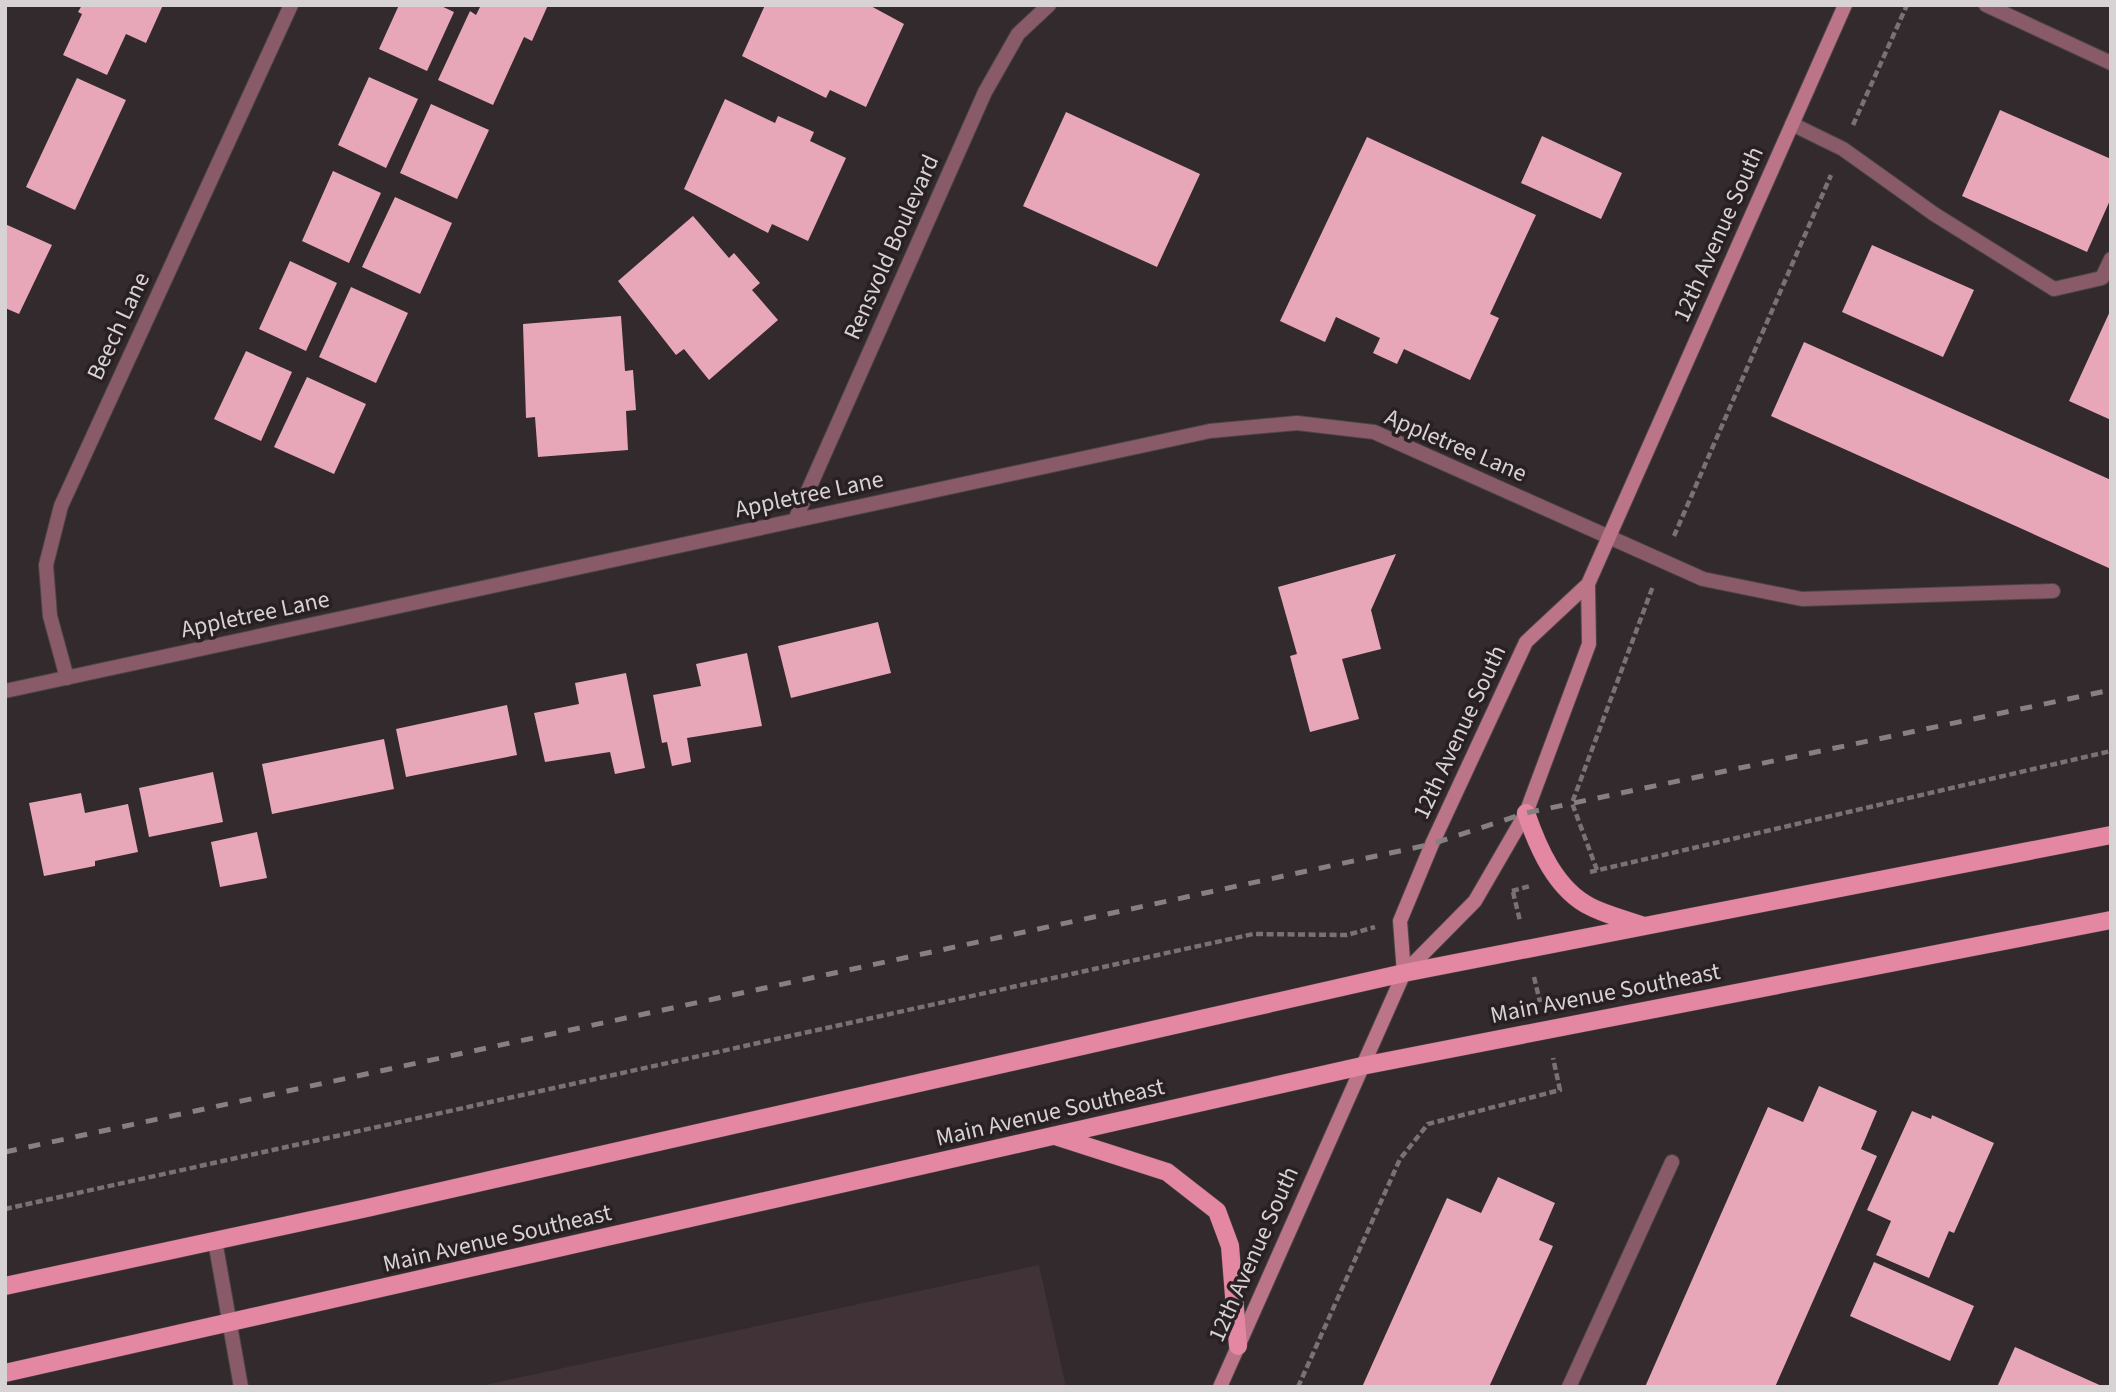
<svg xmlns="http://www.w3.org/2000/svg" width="2116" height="1392" font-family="'Source Sans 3',sans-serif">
<rect width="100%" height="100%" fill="#322a2c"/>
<path fill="#403236" d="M1039,1265L1066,1387H476Z"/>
<path fill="#e7a7b8" d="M82,5H163L146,43L126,34L107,75L63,55L82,14L78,12Z
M399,5H439L454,12L427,71L379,49Z
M481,5H548L532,41L524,37L493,105L438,80L470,11L476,15Z
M765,5H869L904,24L866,107L830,90L826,98L742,56Z
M369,77L418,99L386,168L338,145Z
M77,78L126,100L75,210L26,187Z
M725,99L775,123L778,116L814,132L810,141L846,158L808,241L772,224L768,233L684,189Z
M431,104L489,130L457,199L400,173Z
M2000,110L2111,159V198L2087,252L1962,196Z
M1066,112L1200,174L1157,267L1023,206Z
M1542,136L1622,173L1601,219L1521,183Z
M1367,137L1536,215L1490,314L1499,318L1470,380L1404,349L1397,364L1373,353L1380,338L1336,317L1325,342L1280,321Z
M333,171L381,193L349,263L302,241Z
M395,197L452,223L420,294L362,267Z
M693,216L729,258L734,253L760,283L752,290L778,320L709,380L684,349L676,355L618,281Z
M5,224L52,245L19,314L5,308Z
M1872,245L1974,290L1943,357L1842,312Z
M290,261L337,283L306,351L259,329Z
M351,287L408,313L376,383L319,357Z
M2111,309V420L2069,401Z
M621,316L625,371L633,370L636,410L626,411L628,450L538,457L535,417L526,418L523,324Z
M1804,342L2111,480V569L1771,416Z
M246,351L292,372L261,441L214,419Z
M307,377L366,404L334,474L274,447Z
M1396,554L1371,610L1381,649L1342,659L1359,719L1310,732L1290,656L1297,654L1278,587Z
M878,622L891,673L791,698L778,646Z
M747,653L762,726L687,738L691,762L672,766L667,742L662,743L653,695L701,686L696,664Z
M626,673L645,768L615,774L610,752L545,762L534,713L579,704L575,683Z
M507,705L517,755L406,777L396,729Z
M384,739L394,789L272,814L262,764Z
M213,772L223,822L149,837L139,788Z
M81,793L85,813L128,804L138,852L95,861V866L44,876L29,803Z
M257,832L267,878L220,887L211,842Z
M1819,1086L1877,1111L1861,1149L1877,1156L1775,1387H1645L1768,1107L1803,1122Z
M1912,1111L1931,1119L1932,1115L1994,1143L1954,1233L1949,1231L1929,1278L1876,1255L1891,1221L1867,1210Z
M1498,1177L1555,1203L1539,1240L1553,1246L1489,1387H1362L1447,1198L1481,1213Z
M1874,1262L1974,1306L1950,1361L1850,1316Z
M2015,1347L2104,1387H1997Z"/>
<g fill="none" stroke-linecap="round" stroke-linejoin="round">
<defs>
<path id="lane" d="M1986,5L2111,63
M1792,124L1843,149L1934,214L2054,289L2102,278L2111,259
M1609,537L1703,579L1802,599L2053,591
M215,1241L241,1387
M1569,1387L1672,1162"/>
<path id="street" d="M795,520L985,92L1018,34L1049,5
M67,678L50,616L46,565L61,506L291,5
M5,691L1210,431L1297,423L1374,432L1609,537"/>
<path id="secondary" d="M1404,973L1475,901L1526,813L1589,644L1588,584
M1220,1387L1404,973L1400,921L1432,844L1526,642L1588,584L1845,5"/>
<path id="primary" d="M1526,813C1538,848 1556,890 1591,907C1607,915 1627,920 1644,926
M1055,1136L1167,1172L1217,1211L1230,1246L1238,1346
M5,1286L367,1208L1404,973L2111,835
M5,1373L1362,1066L2111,920"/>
</defs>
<use href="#lane" stroke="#4c4547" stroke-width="16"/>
<use href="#street" stroke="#4c4547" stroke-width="16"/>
<use href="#secondary" stroke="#4c4547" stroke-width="16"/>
<use href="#primary" stroke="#4c4547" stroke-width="19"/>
<path stroke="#797274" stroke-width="4.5" stroke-dasharray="7 3.5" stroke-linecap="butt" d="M1853,125L1907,5
M1674,536L1831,175
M1597,870L1572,803L1653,586
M1590,872L2111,751
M1512,891L1530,886
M1513,892L1520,921
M1534,977L1540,1002
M5,1209L1253,934L1347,935L1375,927
M1298,1387L1400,1159L1428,1124L1560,1090L1553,1058"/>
<use href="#lane" stroke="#895b68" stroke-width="14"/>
<use href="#street" stroke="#895b68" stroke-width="14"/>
<use href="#secondary" stroke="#bc7489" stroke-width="14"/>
<use href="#primary" stroke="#e487a2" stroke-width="18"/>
<path stroke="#868081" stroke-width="5" stroke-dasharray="12 12" stroke-linecap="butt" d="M5,1152L1432,844L1526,813L2111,690"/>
</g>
<g text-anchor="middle" stroke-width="7" stroke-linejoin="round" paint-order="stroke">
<g font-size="24" fill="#d7d2d3" stroke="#282022">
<text transform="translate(1718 234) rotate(-66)" y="8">12th Avenue South</text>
<text transform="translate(891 247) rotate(-66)" y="8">Rensvold Boulevard</text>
<text transform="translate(118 326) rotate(-65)" y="8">Beech Lane</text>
<text transform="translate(1456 445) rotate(23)" y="8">Appletree Lane</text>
<text transform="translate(809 494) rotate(-12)" y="8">Appletree Lane</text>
<text transform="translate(255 614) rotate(-12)" y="8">Appletree Lane</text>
<text transform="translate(1459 732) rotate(-65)" y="8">12th Avenue South</text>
<text transform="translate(1605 993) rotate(-11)" y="8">Main Avenue Southeast</text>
<text transform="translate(1050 1112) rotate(-13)" y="8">Main Avenue Southeast</text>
<text transform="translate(497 1238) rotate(-13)" y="8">Main Avenue Southeast</text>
<text transform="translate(1253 1254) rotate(-66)" y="8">12th Avenue South</text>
</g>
</g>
<rect width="2116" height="1392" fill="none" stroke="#d7d2d3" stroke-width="14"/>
</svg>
